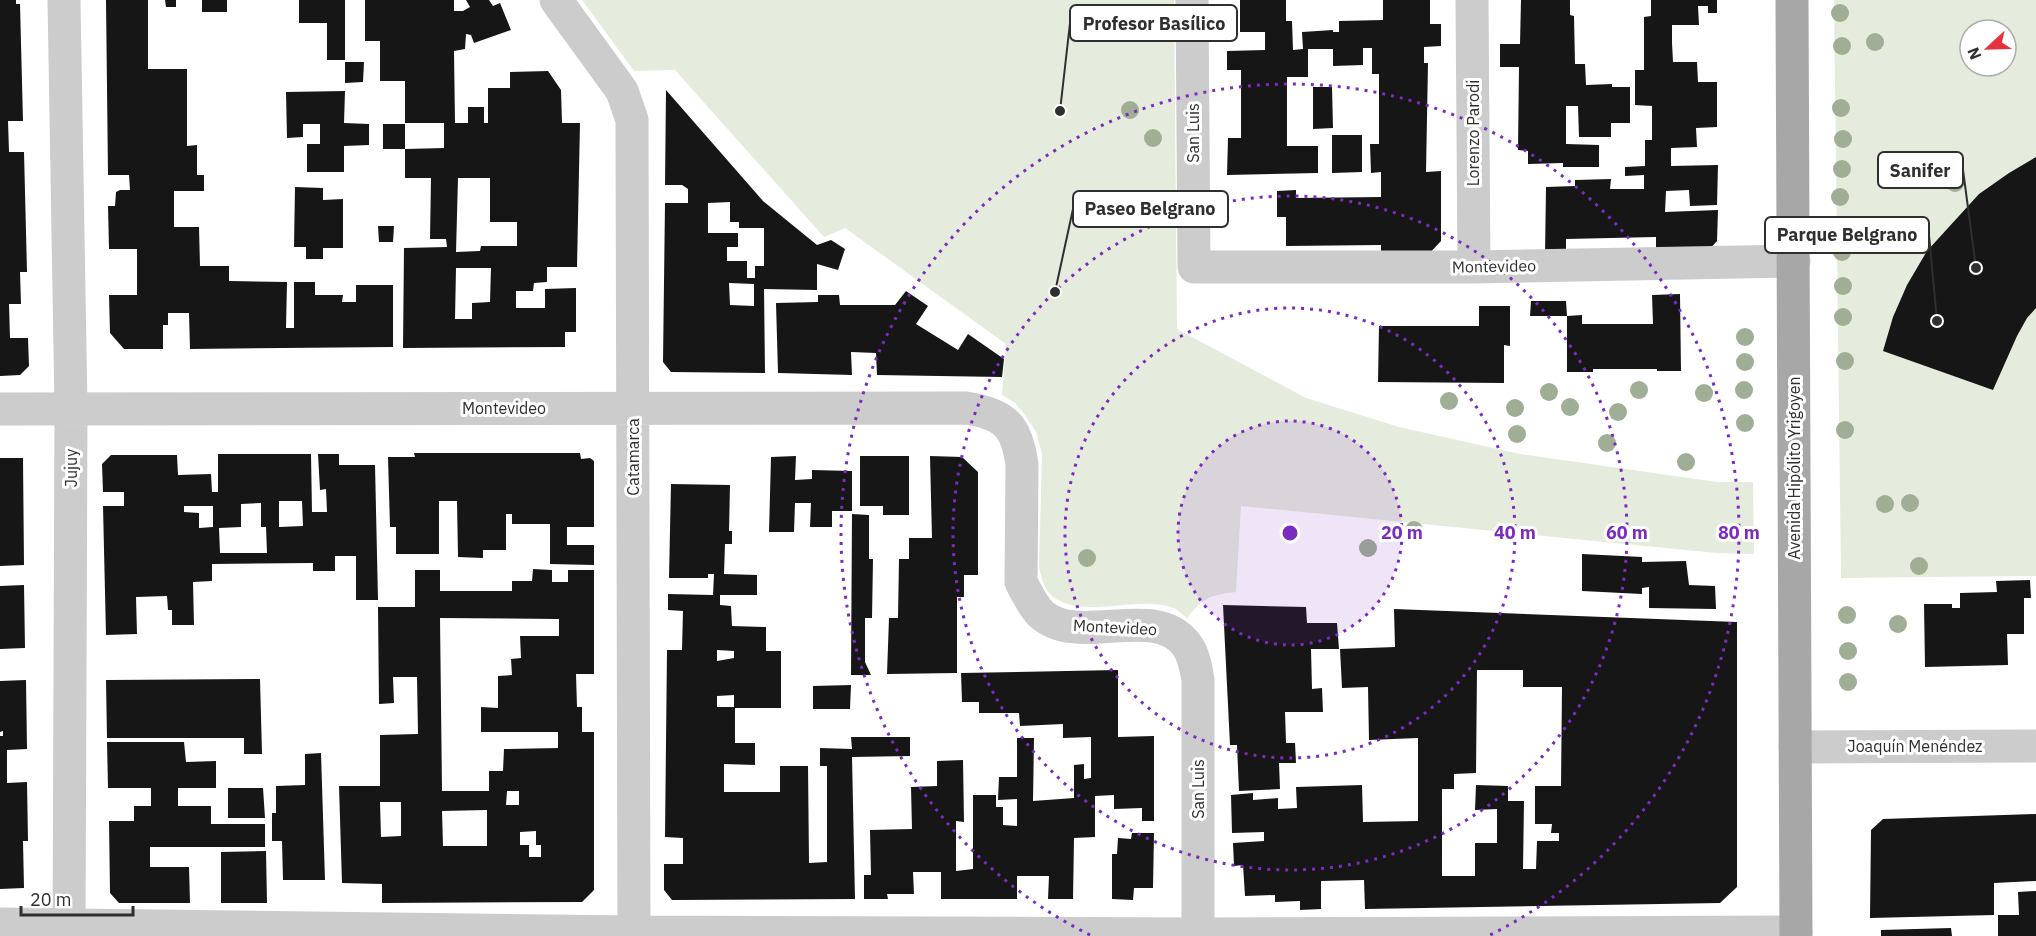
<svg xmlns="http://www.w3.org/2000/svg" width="2036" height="936" font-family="'IBM Plex Sans',sans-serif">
<rect width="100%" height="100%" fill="#fff"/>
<path fill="#e5ecdd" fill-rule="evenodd" d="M582,0H1174L1177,329L1306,398L1399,427L1520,454L1717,482H1753L1754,554L1716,553L1241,506L1236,592C1210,595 1204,597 1187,618C1182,614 1177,609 1171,607C1136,595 1077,622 1049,593C1043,586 1041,576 1039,567L1042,454L1036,432L1025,415L1015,403L1002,395L1006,344L845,228L824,237L675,70L634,71Z
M1834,0H2036V576L1841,578ZM1970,30H2006V66H1970Z"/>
<path fill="#161616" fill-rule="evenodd" d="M0,0H16V4H20L23,121H8L9,152H24L27,272H20L21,304H9L10,338H28L29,366L20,375L0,376Z
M106,0H148V69H187V146L197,145V175H204V191H174V227H199L200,266H229V281L287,282L286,328H294V282H315V295H343L342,302H356V285H393V347L190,349L189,313H168V325H163V349H124L110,333L109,295H137V249H109L108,206H115L116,192L120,190H130L129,175H108Z
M165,0H176V7H166Z
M202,0H227V12H202Z
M299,0H345V60H327V23H299Z
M365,0H454V11H463L470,7L466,0H489L493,6L500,3L511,30L474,43L471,35L466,34L465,49L454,51L455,123H468V107H484V123H488V88H510V72L548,71L561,90L562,123H580L577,267H547V282L534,283L533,291H516V308H545V289L576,288V332H565V347L403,348L404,248L447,247L446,239H430L431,178H405V149L444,148V123H405V81H380V41H365ZM458,178H490V222H517V246H481L480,251L456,252ZM456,268H491L490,302L472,303V319H455Z
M1240,0H1286V21H1292L1293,50L1303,49L1302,32L1333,30V32H1339V21L1383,20V0H1430V24H1441V46L1424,47V63H1428L1426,172L1441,171V241L1427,256L1381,257V245L1286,246V217H1277V191L1296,190V198L1381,197V172L1371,173L1370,144H1379V74H1372V48H1363V65L1333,66V49H1308V77H1287V146H1318V173L1227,175L1228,138H1241V70H1227V51L1265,50V32H1240Z
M1521,0H1570V15L1574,16L1575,64H1585L1586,85L1612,84V87H1630V123H1611V137H1579L1578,106H1566V144L1599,145V167H1563V163L1528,164V151L1518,150L1519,67H1500V44H1520Z
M1651,0H1717V13H1708V6H1698L1699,25H1672V43L1673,62H1697L1698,82H1717V127L1696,128L1697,147L1671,148V166L1718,165L1717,205L1690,206L1689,190L1666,191L1665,212L1718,210L1717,241L1707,252L1656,253V237L1566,239V254L1545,255L1546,187L1575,186V180L1611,179L1610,189H1644V175L1625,176V167L1645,166V140H1652V106L1635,105V70H1644V17L1651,16Z
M345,62H364L363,82L345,83Z
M1313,87H1332L1333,128L1313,129Z
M666,90L763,201L817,245L831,240L845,249L838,270L817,264V290L764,289L765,373L671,372L663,362L665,203H688V189L682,185H665ZM730,202V222H739V228H764V266H755V278H747V261H727V247H738V233H708V203ZM729,283L754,284V306L730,305Z
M345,91L344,123L369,124V145L344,146V172H307V144H320V124H303V137L287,138L286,92Z
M383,124H405V149H383Z
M1332,135H1362V172L1332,173Z
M2036,157V308L2027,318L2017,336L1993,390L1883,351L1893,317L1907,285L1927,251L1979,194L2009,173Z
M295,187L323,188V200L343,199V248H323V259H306V247H294Z
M378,226H394L393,242H379Z
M906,291L928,306L916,324L958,350L968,334L1004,359L1002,377L877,375L876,353L851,352L852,375L778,373L776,303L818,302V295H839L840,305H895Z
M1680,294L1681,371H1657V369H1593V372H1567V316L1582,315V324H1653L1652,295Z
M1531,301H1566L1567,316H1530Z
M1479,306H1510V346L1504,345V383L1378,382L1379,326H1479Z
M414,453H580L581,459L590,458L594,461V527H567V545H594V565L550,564V524H512V514H506V550H483V558L458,557L457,501H439V554H396V527H390L388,457H415Z
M218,454H311L312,512H327L326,489L320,490L318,454H339V465H375L378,600H356V556H335V571H313V563L212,564V581L193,582L194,625H172V610H168L167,596L136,597L137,634L106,635L103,506H124V492H103L102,464L111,455H177L178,475L211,474L212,492H218ZM279,501H302L303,526L279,527ZM261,503V527H266L267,553H220L219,528L241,527V504ZM184,506H213V527L199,528V513L184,512Z
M796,456L795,480L812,479V470L852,471V511H832V527H810L811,503H795L794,532H769L771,457Z
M860,456H909V515H883V506H860Z
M930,456L962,457L978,472V575H964V597H957V673L887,674L889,618H898L899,559H909V538H932Z
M0,458H23L24,565L0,566Z
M671,484L730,485L729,531H732V544H725L724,574L757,575V595H720V605L731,606L732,626L766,627V651H781V708H735V743H755V765L724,764V792H780V766H808L809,863L827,862V766H820V748L852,749L851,737H910V756L852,757L855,899L672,900L664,890V864H683V838L665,837L667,650H682L683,611L668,610V594L713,595L714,574H708V578H669ZM717,650L734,651V658L717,661ZM734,695V707H717V696Z
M852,514L869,515V559H873L872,618H865V662L871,675H851Z
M1582,554L1642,557V562L1686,561L1689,585L1715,586L1716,609L1649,608V587L1642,588V594L1582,591Z
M533,569L552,570V582H568V570H594V674H576L577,707H582V732H594V890L582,902L382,903V884L342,883L339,786H380V735L418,734L417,677H393L394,703L379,704L378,607H415V570H440V591H512V581H532ZM440,618L559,619V636H520L521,658L511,659L512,675L498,676V708L481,707V732H558V748L504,749L503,771H489V791H442ZM507,791H519V805H506ZM380,802H401V836L381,837ZM487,810V846H443L442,811ZM536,831V845H541V857H529V845H520V832Z
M2030,580L2031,598H2024V634H2007L2008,665L1925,667L1924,604H1952V608H1960V593L1997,592L1996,581Z
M24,585L25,648L0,649V586Z
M1223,605L1306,607L1307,623H1337L1339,649H1311L1312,689L1322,688L1323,712H1285L1286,743H1295L1296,763H1279L1280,789L1239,791L1237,745H1230Z
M1394,609L1737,622V887L1720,903L1365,909L1364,880L1321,881V909L1300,910V901L1275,902V895L1245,896L1243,865L1234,866L1233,843L1264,841V832L1232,833L1231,795L1253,793V800L1278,798V809L1297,808L1296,787L1362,785L1363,822L1418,821V738L1369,740L1368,687L1342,688L1340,649L1395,647ZM1477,670H1523V687H1562L1561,786H1535V824H1552L1551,833H1559V841H1537L1536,869H1523L1524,801H1508V786L1476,785L1475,810L1497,809V843H1475V876H1442V789H1454V774L1476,773Z
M1118,670V737L1154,736V821H1142V808L1114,809V795L1095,796V837L1074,838L1073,899H1048L1049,876H1017V899H941V872H913L914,894H887L888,899H864V875H871L870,830L912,829L911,787L937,786V761L963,760L964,822L956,821V871L973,869V795H996V807H1003V825L1017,826V799L998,800L999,777H1017V738H1034L1033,801L1074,798V765L1084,764V779L1091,778V737L1063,738V724L1020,726L1019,713H979V702H962L961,673Z
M260,679L262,754H244V738H107L106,680Z
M26,680L27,749L7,750V783L27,782L28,841H23L24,888L0,889V736H3V731L0,732V681Z
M851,685L850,709H813V686Z
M107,742H184L186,762L216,761V788H178V806H211V824H265V847H150V867H189L190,903H119L110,893L109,821H134V806H151V788H108Z
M321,753L325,880H283L282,841H272V813H276V786L305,785V754Z
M228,788H263L265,818H228Z
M2036,814V881L1994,883V915L1870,918L1871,830L1883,819Z
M1132,833H1154L1153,888H1134L1133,900L1112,899V854H1117L1118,838L1131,839Z
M266,851L267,903H221V852Z
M2036,891V936H1998V915H2019L2018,892Z
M1951,928L1952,936H1881V930Z"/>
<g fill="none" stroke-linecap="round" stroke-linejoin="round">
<path stroke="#ccc" stroke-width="33" d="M64,0L71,408L69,936
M556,0L622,91L632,120L634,936
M1192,0L1194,267H1474L1794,261
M1472,0L1474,267
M0,409L966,408C1005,414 1017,426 1022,465L1021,582C1027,593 1032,605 1041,614C1079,648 1153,602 1186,644C1194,654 1196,668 1198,680V936
M1795,747L2036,746
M0,924L634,932L1198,934L1796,932"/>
<path stroke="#a7a7a7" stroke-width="33" d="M1792,0L1796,936"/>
</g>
<g fill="#9fae94">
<circle cx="1840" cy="13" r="9"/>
<circle cx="1875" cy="42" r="9"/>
<circle cx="1842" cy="46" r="9"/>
<circle cx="1841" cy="108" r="9"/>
<circle cx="1130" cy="110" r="9"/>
<circle cx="1153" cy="138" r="9"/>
<circle cx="1843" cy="139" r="9"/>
<circle cx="1842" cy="169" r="9"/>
<circle cx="1955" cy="183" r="9"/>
<circle cx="1840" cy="197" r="9"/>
<circle cx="1842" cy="252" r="9"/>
<circle cx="1843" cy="286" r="9"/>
<circle cx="1843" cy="317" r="9"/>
<circle cx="1745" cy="337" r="9"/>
<circle cx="1845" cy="361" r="9"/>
<circle cx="1745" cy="362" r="9"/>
<circle cx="1639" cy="390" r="9"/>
<circle cx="1744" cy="390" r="9"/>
<circle cx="1549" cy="392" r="9"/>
<circle cx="1704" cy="393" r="9"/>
<circle cx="1449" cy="401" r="9"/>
<circle cx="1570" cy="407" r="9"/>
<circle cx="1515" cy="408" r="9"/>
<circle cx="1618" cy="412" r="9"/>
<circle cx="1745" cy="423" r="9"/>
<circle cx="1845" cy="430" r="9"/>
<circle cx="1517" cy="434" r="9"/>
<circle cx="1607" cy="443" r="9"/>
<circle cx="1686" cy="462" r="9"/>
<circle cx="1910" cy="503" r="9"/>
<circle cx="1885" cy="504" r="9"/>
<circle cx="1414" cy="530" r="9"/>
<circle cx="1368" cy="548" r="9"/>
<circle cx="1087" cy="558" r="9"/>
<circle cx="1919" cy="566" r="9"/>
<circle cx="1847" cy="615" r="9"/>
<circle cx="1898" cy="624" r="9"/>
<circle cx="1848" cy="651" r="9"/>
<circle cx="1848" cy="682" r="9"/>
</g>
<circle cx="1290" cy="533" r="112" fill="#7b2cbf" fill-opacity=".12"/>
<g fill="none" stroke="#7b2cbf" stroke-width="3" stroke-dasharray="3 6">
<circle cx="1290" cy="533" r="112"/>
<circle cx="1290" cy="533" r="225"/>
<circle cx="1290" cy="533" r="337"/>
<path d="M1090 935A449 449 0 1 1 1490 935"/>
</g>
<g text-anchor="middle" stroke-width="6" stroke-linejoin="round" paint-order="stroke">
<g font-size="16" fill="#2f2f2f" stroke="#fff">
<text transform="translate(1193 133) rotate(-90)" y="6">San Luis</text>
<text transform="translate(1473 133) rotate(-90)" y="6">Lorenzo Parodi</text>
<text transform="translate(1494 266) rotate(-1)" y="6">Montevideo</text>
<text x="504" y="414">Montevideo</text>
<text transform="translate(633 457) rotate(-90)" y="6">Catamarca</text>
<text transform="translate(71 468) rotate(-90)" y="6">Jujuy</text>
<text transform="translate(1794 468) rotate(-90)" y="6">Avenida Hipólito Yrigoyen</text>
<text transform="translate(1115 627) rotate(3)" y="6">Montevideo</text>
<text x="1915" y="752">Joaquín Menéndez</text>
<text transform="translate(1198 789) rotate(-90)" y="6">San Luis</text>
</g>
</g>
<circle cx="1290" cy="533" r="9" fill="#7b2cbf" stroke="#fff" stroke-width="3"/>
<g font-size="18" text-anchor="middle" font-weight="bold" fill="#7b2cbf" stroke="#fff" stroke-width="6" stroke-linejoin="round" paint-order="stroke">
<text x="1402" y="539">20 m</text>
<text x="1515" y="539">40 m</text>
<text x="1627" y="539">60 m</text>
<text x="1739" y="539">80 m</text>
</g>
<path fill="none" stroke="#2f2f2f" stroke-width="2" d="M1060 111L1070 23M1976 268L1963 170M1055 292L1073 209M1937 321L1929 235"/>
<g fill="#2f2f2f" stroke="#fff" stroke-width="2">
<circle cx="1060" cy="111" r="6"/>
<circle cx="1976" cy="268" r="6"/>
<circle cx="1055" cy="292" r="6"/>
<circle cx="1937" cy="321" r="6"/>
</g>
<g fill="#fff" stroke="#2f2f2f" stroke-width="2">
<rect x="1070" y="5" width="167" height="36" rx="6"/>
<rect x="1878" y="152" width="85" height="36" rx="6"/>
<rect x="1073" y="191" width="155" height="36" rx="6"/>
<rect x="1765" y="217" width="164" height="36" rx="6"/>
</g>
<g font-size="18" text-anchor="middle" font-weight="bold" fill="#2f2f2f">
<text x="1154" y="30">Profesor Basílico</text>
<text x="1920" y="177">Sanifer</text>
<text x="1150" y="215">Paseo Belgrano</text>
<text x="1847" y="241">Parque Belgrano</text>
</g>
<g transform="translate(1988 48) rotate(248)"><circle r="28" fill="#ffffff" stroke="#acacac" stroke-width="1.5"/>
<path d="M0-4.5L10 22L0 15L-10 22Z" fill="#e5323c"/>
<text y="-9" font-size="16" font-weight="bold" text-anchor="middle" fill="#2f2f2f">N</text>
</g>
<path d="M21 906v9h112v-9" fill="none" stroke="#2f2f2f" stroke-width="3"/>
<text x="30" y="906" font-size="18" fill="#2f2f2f" stroke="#ffffff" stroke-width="4.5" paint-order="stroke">20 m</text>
</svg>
